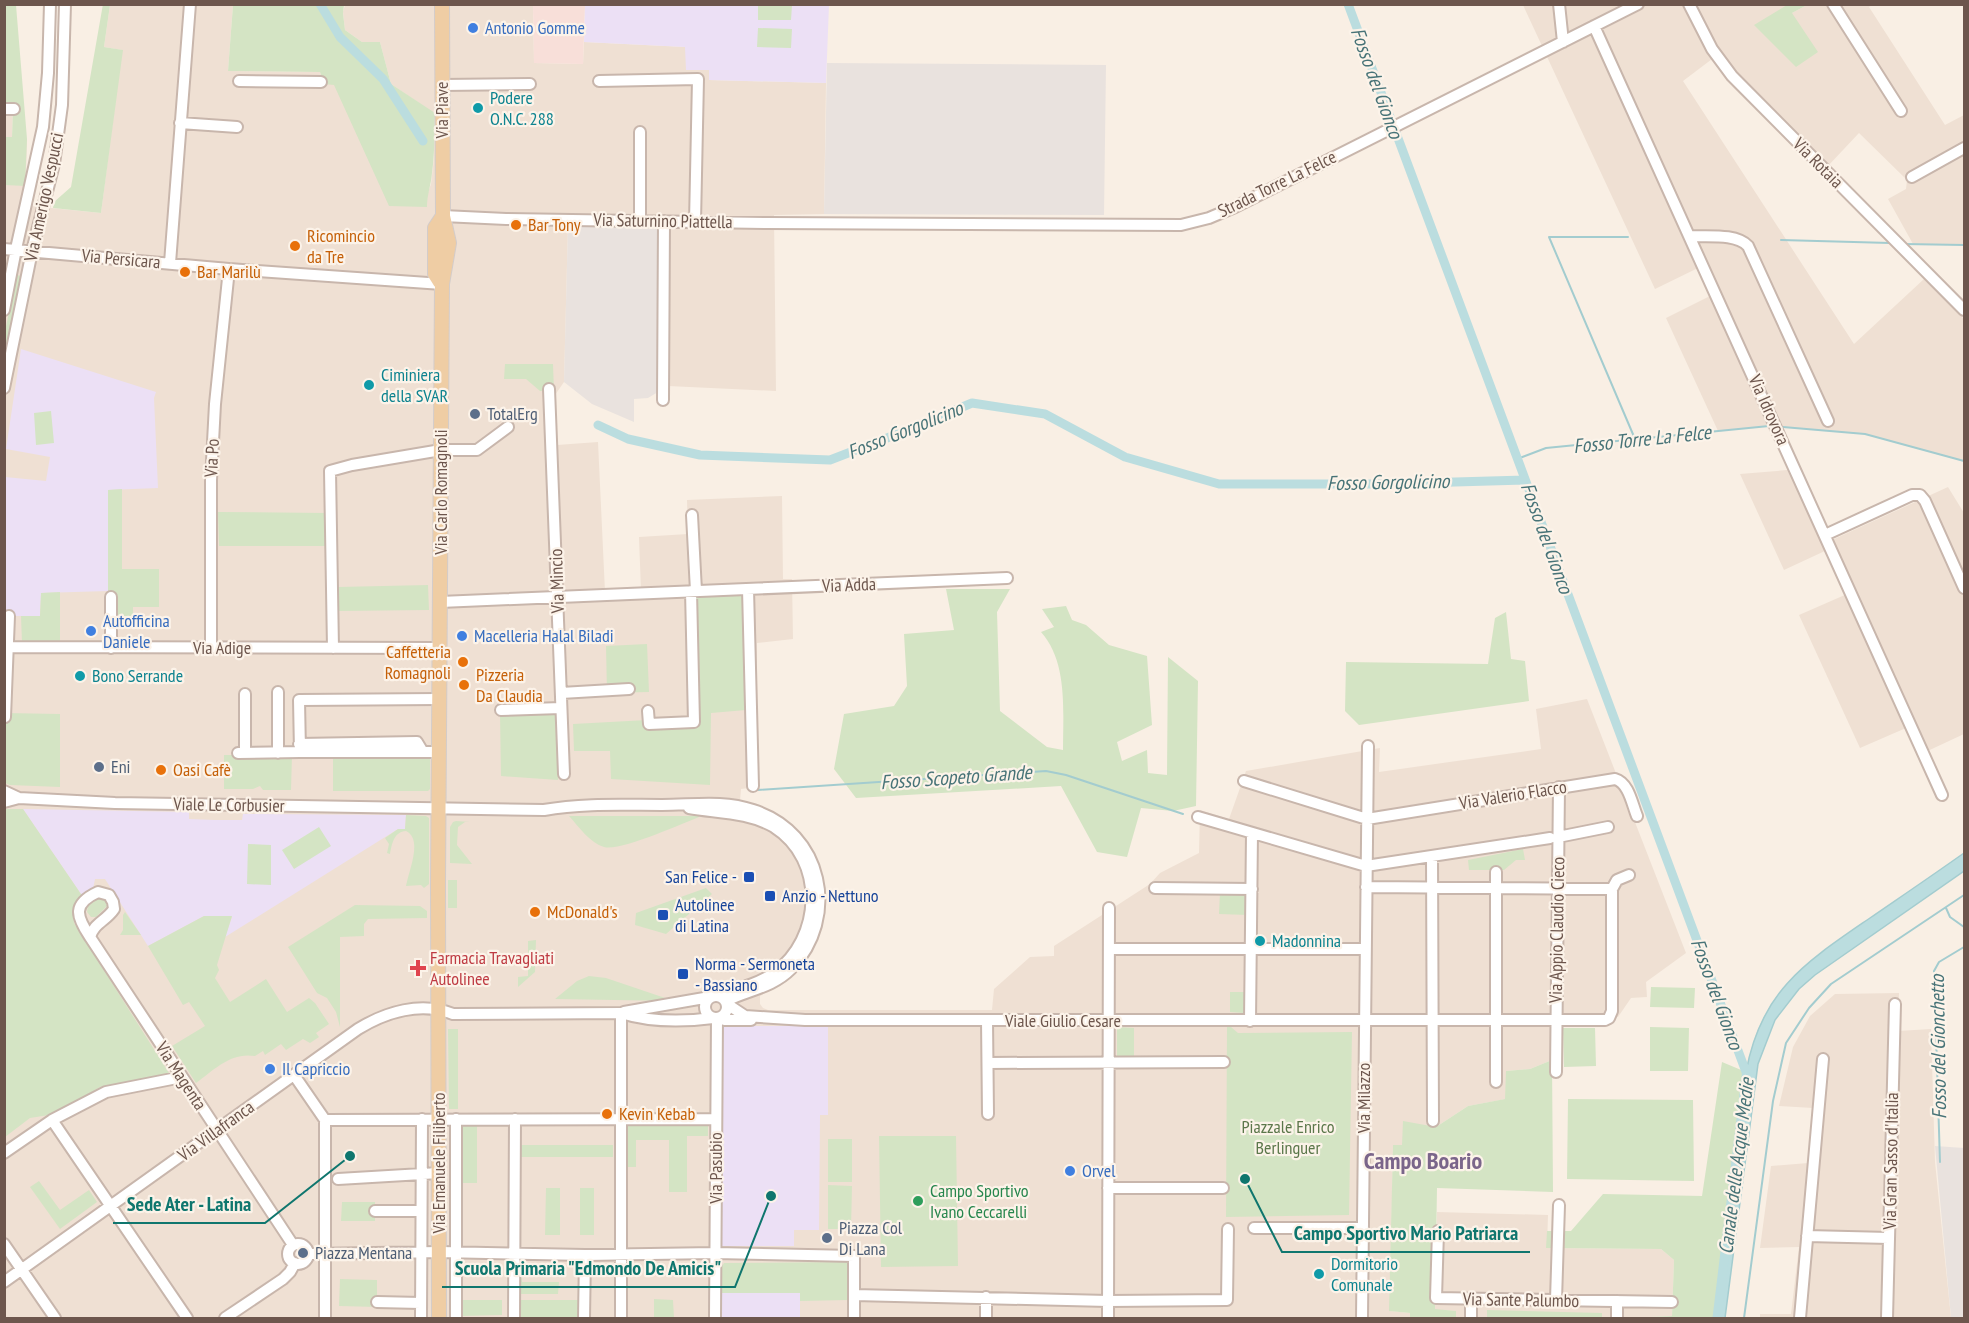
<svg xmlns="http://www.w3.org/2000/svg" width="1969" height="1323" font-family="'PT Sans Narrow',sans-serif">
<rect width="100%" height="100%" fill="#f9efe4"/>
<path fill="#efe0d3" d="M450,4L533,5L534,63L583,64L584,42L686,47V70H709V80L826,83L824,214L774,215L776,391L668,386L568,225L564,382L555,395L557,445L598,442L605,592L641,591L639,537L688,534L687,500L782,496L783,579H792L793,639L757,643L756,787L741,789L740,801L777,814L797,829L806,840L818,863L822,877L825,901L820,932L807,958L789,979L760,996V1004L763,1008L768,1010H992L994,989L1030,957L1054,956V946L1150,884L1160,873L1199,853L1200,810L1229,819L1246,771L1380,748L1379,772L1541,749L1536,709L1587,699L1686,953L1646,982L1647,997L1631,998L1618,1017H1551L1552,1060L1530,1069L1506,1071V1099L1468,1106L1436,1127L1402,1145H1393L1390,1311L1410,1313V1318H5V106H13L12,137L27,139L26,177L21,205L101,213L122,50L104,47L110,5H233L228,71L320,72L324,84H334L427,207V195L431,184L434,158L435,114L391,84L380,42H362L345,30L343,12L345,5Z
M1523,5H1787L1792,13L1807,5H1872L1869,7L1945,125L1964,115V245L1913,244L1888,199L1906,189L1907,180L1859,133L1827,167L1726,65L1720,53L1683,81L1854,344L1924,279L1964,319V461L1865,434L1769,426L1718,431L1666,318L1710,296L1698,268L1655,289Z
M1800,469L1832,540L1948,487L1964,513V734L1919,755L1906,728L1860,748L1799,615L1847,594L1827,550L1784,570L1740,474Z
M1899,993L1898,1031L1931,1029L1935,1162L1951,1318H1760V1314H1791L1799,1247L1760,1248L1771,1166L1808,1163L1813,1108L1779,1106L1793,1047L1810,1016L1835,994Z
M1437,1212L1548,1215L1547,1248L1661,1249L1674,1260L1672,1316L1631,1318H1456V1311L1435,1310Z"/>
<path fill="#f8dfd9" d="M533,5H585L583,64L534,63Z"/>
<path fill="#e9e2de" d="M827,63L1106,65L1104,215L824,214Z
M568,224L670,226L668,386L648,398L634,399V422L592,404L564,382Z
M1935,1146L1964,1148V1318H1951Z"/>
<path fill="#ece0f5" d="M585,5H829L826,83L709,80V70H686L685,47L584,42Z
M21,349L156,392L154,398L158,488L108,490V591L41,593L40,616H5V477L46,481L50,457L6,449Z
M23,809L189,812V819L215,820H242L243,814L406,815L405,829H398L225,937L232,917L204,916L148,946L105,879H95L93,889L83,897Z
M722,1026H828V1115H820L819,1230H794V1246H722Z
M722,1293H800V1318H722Z"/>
<path fill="#d4e4c4" d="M103,4L110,5L104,47L123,50L101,213L53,208L54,202L71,187Z
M5,5H16L27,139L25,186L5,185V137H12L13,107L5,106Z
M233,5H344L343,13L345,30L362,42H380L391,84L435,113C434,133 435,153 432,173C431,185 427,195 427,207L389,206L334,85L324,84L320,72L228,71Z
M758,5H792L791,20H758Z
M1787,5H1807L1792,13L1818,52L1796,67L1754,25Z
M758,28L792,29L791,48L757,47Z
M17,275L21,276L5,352V331Z
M505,364H553L554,391H540L526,379H504Z
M51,411L54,443L36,445L34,413Z
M122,489V569H159V607H133V616H108V490Z
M218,512L327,513V546H219Z
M428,585L429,610L338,611V587Z
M946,589H1010L997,612L1000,711L1047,747L1063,750C1063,711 1068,662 1041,632L1054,627L1042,609L1066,606L1072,620L1086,625L1109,645L1147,656L1152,725L1117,742L1122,761L1147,750L1148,773L1167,775L1168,657L1198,681L1196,806L1173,811L1141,808L1127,857L1097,852L1061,786L856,798L834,769L844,714L894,706L907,686L904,634L954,630Z
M743,591L746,710L711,713L710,785L611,779L610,751H574L573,724L647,720L648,728L698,725L693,593Z
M60,592V643H22L21,616H40L41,593Z
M1506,612L1511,659L1525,661L1529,701L1359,725L1345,711L1346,662L1488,664L1495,618Z
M647,644L649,692L607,693L606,646Z
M555,712L558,780L501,776L500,713Z
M4,713L60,714V787L10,785L5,783Z
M224,755H292L291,790H263L260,786L253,789H224Z
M430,755V789L428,791H333V756Z
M5,809H23L83,897C74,905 73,911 74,923L169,1073L100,1087L55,1114L30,1118L5,1137Z
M406,815L426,816L429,818V884L424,888L421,885L406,886C409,870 423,839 406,831C394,832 392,843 390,854L387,853L389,844L385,838L398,829H405Z
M569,816H699V817C681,824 619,852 604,847C590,843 579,827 569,816Z
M456,821L470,822H465L458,827L457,845L472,864L450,863V827L453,822Z
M319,827L331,846L294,869L282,850Z
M248,844L271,845V885L247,884Z
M1523,849L1525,860H1516L1504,870H1469L1468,860Z
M448,880H457V908H448Z
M706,888L712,894L666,934L635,925L636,913Z
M1220,892H1249L1248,915L1219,914Z
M99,898L105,900L107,906L96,917H91L87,912L88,906Z
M355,905L420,906L427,911V918L368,919L364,924V936L340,937V1027L336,1012L327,998L317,993L288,947Z
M125,912L141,935H120L123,930V915Z
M204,916H232L217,965L219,970L215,978L230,1002L266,979L287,1012L309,998L315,1003L329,1024L316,1033L319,1037L310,1043L303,1039L286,1050L281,1044L265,1055L263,1051L255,1056C231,1052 215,1069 196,1083L172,1046L205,1026L189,1002L183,1005L148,946Z
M536,940L535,972L518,987V977L528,976V941Z
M589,976L606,978L674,1001L555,999L577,981Z
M1651,987L1695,988L1694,1008L1650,1007Z
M1230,992H1244V1013L1230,1012Z
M1117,1027L1134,1028V1056H1117Z
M1227,1027H1231L1238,1033L1352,1032L1349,1215L1226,1217Z
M1650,1027L1689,1028L1688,1071H1650Z
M1563,1028H1595L1596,1066L1564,1067Z
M448,1029H458V1109H449Z
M1552,1060L1553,1192L1437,1188L1435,1309L1456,1311V1318H1410V1313L1389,1311L1393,1145H1402L1403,1121L1436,1127L1468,1106L1505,1099L1506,1071L1530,1069Z
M1722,1062L1746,1072L1717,1318H1631L1672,1316L1674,1260L1661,1249L1546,1248L1547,1231H1571L1603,1194L1702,1196Z
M1568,1099L1693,1100L1694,1181L1567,1179Z
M458,1126H477V1183H457Z
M627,1126H708V1136H687V1192H669V1140H636V1167H627Z
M879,1136H956L958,1266L881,1267Z
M828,1139H852V1182H828Z
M521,1145H613V1157H521Z
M39,1181L60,1210L89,1190L97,1202L60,1229L30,1187Z
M828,1185L852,1186L851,1229H828Z
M546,1188H560V1235H545Z
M580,1188H594V1235H580Z
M342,1202H375V1221H341Z
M849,1262L848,1300L800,1301V1293H722V1266L724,1263Z
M516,1269H521L522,1282H559L558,1294H516Z
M340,1279L377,1280V1307L339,1306Z
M654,1299L673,1300L674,1318H654Z
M462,1300H502V1315L462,1316Z
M516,1300H580V1318H516Z
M1487,1310L1602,1313V1318H1487Z"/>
<path fill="#bbdddf" stroke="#a3cccf" stroke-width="1.5" d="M1964,853V871L1815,975L1799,989L1775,1020L1758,1064L1725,1318H1717L1746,1072C1761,990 1806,962 1870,918C1902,896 1933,875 1964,853Z"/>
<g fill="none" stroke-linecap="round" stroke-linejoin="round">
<path stroke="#a3cccf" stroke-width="2" d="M1628,237H1549L1635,439
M1781,240L1890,243
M1904,244L1964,245
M1783,427L1865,434L1964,461
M1517,459L1546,448L1769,426
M758,790L1046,771L1066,775L1183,814
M1946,908L1950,917L1964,927
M1940,1162L1934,971L1939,962L1964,947
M1744,1318L1773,1101L1786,1043L1809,1008L1831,984L1964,895"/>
<path stroke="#bbdddf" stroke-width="9" d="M320,4L340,37L383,79L423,141
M1348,4L1746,1072
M598,425L628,439L700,455L830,460L900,433L972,403L1045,414L1125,457L1219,484H1385L1525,480
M1717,1318L1747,1069"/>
<defs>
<path id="minor" d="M1559,4L1563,42
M1689,4L1712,49L1732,76L1964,310
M1833,4L1901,111
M1594,26L1942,795
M239,81L321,82
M599,81L698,79L695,222
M442,85L530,84
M4,109H14
M180,123L237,127
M640,132V221
M1912,177L1964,148
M443,216L506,219L768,223L1181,225L1209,218L1235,207L1638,4
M1690,236C1707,237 1736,233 1748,246L1828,421
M4,249L229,269L442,284
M170,263L190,4
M4,310L16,249L43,127L48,73L50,4
M4,388L32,251L54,164L62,105L65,4
M549,389L564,774
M663,400L664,221
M692,515L696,591
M1825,535L1912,495H1920L1925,501L1964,588
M748,589L753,786
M440,602L1007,578
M4,647L440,648
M111,648V597
M211,648V480L215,404L229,269
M333,648L330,471L352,465L441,450H477L508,427
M278,692V753
M561,693L629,689
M501,710L561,708
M648,711L649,724L694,722L691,591
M5,717L9,616
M299,744L417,742L423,752
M439,752H300L299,700L439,699
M238,753L300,752
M245,753V694
M1244,781L1367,819L1615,779C1629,783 1632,804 1637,816
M4,791L19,798
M4,802L19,798L115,803L544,810C582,803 623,805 662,805C694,805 723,800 753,810C823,832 841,917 791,969C772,988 748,990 726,1001
M689,808C717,813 748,812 774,827C826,860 822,939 774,973C757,985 733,990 714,996
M1198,817L1366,866L1550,838
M1558,837L1608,827
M1432,857L1433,1121
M1366,887L1612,889
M1155,888L1252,889
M98,892L109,895L113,902L114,909C106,921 94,923 90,937C76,916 72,904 98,892Z
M90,937L293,1245
M1109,949H1365
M705 1007a11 11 0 1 1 22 0a11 11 0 1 1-22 0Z
M727,1004L745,1016L805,1020H1605L1609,1018L1612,1011V889L1617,880L1629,875
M624,1012L710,997
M720,1018L725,1020H751
M987,1020L988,1114
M1250,1021L1252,833
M988,1063L1224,1062
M1556,1072L1559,787
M294,1075L325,1120V1318
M1496,1082V872
M456,1119V1318
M52,1120L187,1318
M325,1120L716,1119
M4,1153L52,1120L106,1092L182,1077
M338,1179L439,1173
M1108,1188H1223
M375,1211H421
M1254,1228H1363
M1438,1231L1436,1298L1672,1302
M1807,1236L1889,1238
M4,1244L55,1318
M288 1254a10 10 0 1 1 20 0a10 10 0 1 1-20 0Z
M308,1254L440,1252L585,1255L715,1253L854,1256V1318
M4,1282L358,1029C386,1012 421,1001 453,1014L621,1013C650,1022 683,1022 713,1018
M854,1295L1108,1301L1227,1300L1228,1229
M1556,1300L1559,1205
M1617,1301V1318
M377,1302L421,1303
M225,1318L283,1279L290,1272L295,1263
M421,1318L422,1119
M514,1318L515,1119
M584,1318L585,1255
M621,1318V1013
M715,1318L717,1018
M986,1318V1297
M1108,1318L1109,908
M1362,1318L1368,746
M1471,1318V1299
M1800,1318L1823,1059
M1887,1318L1895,1004"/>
<path id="major" d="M440,282L435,274V228L443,216
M439,1318L438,885L442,284L449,243L443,216L442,4"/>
</defs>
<use href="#minor" stroke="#c8b6ac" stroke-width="14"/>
<use href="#major" stroke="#d3ccca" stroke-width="16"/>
<use href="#minor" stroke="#fff" stroke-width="10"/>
<use href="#major" stroke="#efcda4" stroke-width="14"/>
</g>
<g fill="#3f7fe0" stroke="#fcf3e9" stroke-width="2">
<circle cx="473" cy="28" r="6"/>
<circle cx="91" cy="631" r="6"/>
<circle cx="462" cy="636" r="6"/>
<circle cx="270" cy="1069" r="6"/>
<circle cx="1070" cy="1171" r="6"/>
</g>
<g fill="#0f9aa8" stroke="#fcf3e9" stroke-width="2">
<circle cx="478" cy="108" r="6"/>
<circle cx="369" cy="385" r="6"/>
<circle cx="80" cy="676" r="6"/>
<circle cx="1260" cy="941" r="6"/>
<circle cx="1319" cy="1274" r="6"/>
</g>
<g fill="#e8710a" stroke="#fcf3e9" stroke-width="2">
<circle cx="516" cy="225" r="6"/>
<circle cx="295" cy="246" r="6"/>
<circle cx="185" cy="272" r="6"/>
<circle cx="463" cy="662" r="6"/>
<circle cx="464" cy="685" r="6"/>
<circle cx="161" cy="770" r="6"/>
<circle cx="535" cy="912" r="6"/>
<circle cx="607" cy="1114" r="6"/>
</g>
<g fill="#5c6f8a" stroke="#fcf3e9" stroke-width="2">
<circle cx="475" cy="414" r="6"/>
<circle cx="99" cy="767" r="6"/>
<circle cx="827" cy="1238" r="6"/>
<circle cx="303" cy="1253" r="6"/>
</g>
<g fill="#1a4fb4" stroke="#fcf3e9" stroke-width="2">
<rect x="743" y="871" width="12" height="12" rx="3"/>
<rect x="764" y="890" width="12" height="12" rx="3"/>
<rect x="657" y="909" width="12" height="12" rx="3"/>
<rect x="677" y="968" width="12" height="12" rx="3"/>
</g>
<path fill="#e0444e" stroke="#fcf3e9" stroke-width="2" d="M415 959h6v6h6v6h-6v6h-6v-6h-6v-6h6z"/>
<circle fill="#2e9e5b" stroke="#fcf3e9" stroke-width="2" cx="918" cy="1201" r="6"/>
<g text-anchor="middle" stroke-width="4.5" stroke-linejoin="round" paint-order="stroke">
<g font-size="18" fill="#366cbe" stroke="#fcf3e9" text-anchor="start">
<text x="485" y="34">Antonio Gomme</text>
<text x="103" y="627">Autofficina<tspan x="103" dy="21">Daniele</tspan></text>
<text x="474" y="642">Macelleria Halal Biladi</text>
<text x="282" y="1075">Il Capriccio</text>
<text x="1082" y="1177">Orvel</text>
</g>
<g font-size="18" fill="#0d838f" stroke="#fcf3e9" text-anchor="start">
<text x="490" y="104">Podere<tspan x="490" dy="21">O.N.C. 288</tspan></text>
<text x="381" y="381">Ciminiera<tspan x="381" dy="21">della SVAR</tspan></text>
<text x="92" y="682">Bono Serrande</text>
<text x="1272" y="947">Madonnina</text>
<text x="1331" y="1270">Dormitorio<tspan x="1331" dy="21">Comunale</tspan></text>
</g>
<g font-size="18" fill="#6d564d" stroke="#fcf3e9">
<text transform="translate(442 110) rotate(-90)" y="6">Via Piave</text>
<text transform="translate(1818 163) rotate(45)" y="6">Via Rotaia</text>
<text transform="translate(1277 184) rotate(-26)" y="6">Strada Torre La Felce</text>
<text transform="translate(44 197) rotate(-78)" y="6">Via Amerigo Vespucci</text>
<text transform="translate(663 221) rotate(1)" y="6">Via Saturnino Piattella</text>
<text transform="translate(121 259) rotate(5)" y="6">Via Persicara</text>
<text transform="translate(1769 410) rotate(66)" y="6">Via Idrovora</text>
<text transform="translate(212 458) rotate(-87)" y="6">Via Po</text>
<text transform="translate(441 492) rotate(-90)" y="6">Via Carlo Romagnoli</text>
<text transform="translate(557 581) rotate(-92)" y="6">Via Mincio</text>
<text transform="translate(849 585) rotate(-2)" y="6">Via Adda</text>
<text x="222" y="654">Via Adige</text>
<text transform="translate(1513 795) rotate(-9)" y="6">Via Valerio Flacco</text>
<text transform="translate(229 805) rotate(1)" y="6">Viale Le Corbusier</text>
<text transform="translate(1557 930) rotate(-89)" y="6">Via Appio Claudio Cieco</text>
<text x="1063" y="1027">Viale Giulio Cesare</text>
<text transform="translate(181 1076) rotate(57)" y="6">Via Magenta</text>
<text transform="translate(1364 1098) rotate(-90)" y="6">Via Milazzo</text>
<text transform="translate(216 1131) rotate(-36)" y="6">Via Villafranca</text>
<text transform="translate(1891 1161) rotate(-89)" y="6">Via Gran Sasso d'Italia</text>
<text transform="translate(439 1163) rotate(-90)" y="6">Via Emanuele Filiberto</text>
<text transform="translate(716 1168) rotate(-90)" y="6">Via Pasubio</text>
<text transform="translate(1521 1300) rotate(1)" y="6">Via Sante Palumbo</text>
</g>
<g font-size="18" fill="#c56008" stroke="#fcf3e9" text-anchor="start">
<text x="528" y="231">Bar Tony</text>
<text x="307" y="242">Ricomincio<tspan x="307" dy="21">da Tre</tspan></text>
<text x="197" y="278">Bar Marilù</text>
<text x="451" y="658" text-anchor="end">Caffetteria<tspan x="451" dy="21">Romagnoli</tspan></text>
<text x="476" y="681">Pizzeria<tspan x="476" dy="21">Da Claudia</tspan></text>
<text x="173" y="776">Oasi Cafè</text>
<text x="547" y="918">McDonald's</text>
<text x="619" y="1120">Kevin Kebab</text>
</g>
<g font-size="18" fill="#4e5e75" stroke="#fcf3e9" text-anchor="start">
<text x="487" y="420">TotalErg</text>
<text x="111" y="773">Eni</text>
<text x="839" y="1234">Piazza Col<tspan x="839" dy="21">Di Lana</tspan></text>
<text x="315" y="1259">Piazza Mentana</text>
</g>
<g font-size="18" fill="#164399" stroke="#fcf3e9" text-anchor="start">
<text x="737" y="883" text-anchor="end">San Felice -</text>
<text x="782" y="902">Anzio - Nettuno</text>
<text x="675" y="911">Autolinee<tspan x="675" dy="21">di Latina</tspan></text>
<text x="695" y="970">Norma - Sermoneta<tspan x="695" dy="21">- Bassiano</tspan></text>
</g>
<g font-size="18" fill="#be3a42" stroke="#fcf3e9" text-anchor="start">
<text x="430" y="964">Farmacia Travagliati<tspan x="430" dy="21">Autolinee</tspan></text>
</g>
<g font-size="18" fill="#5b774a" stroke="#fcf3e9">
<text x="1288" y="1133">Piazzale Enrico<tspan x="1288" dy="21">Berlinguer</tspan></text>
</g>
<g font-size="18" fill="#27864d" stroke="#fcf3e9" text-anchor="start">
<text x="930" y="1197">Campo Sportivo<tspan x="930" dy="21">Ivano Ceccarelli</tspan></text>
</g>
<g font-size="20" font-style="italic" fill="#477377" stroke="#fcf3e9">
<text transform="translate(1377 83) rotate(70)" y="7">Fosso del Gionco</text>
<text transform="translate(905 430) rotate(-22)" y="7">Fosso Gorgolicino</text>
<text transform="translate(1642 439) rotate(-6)" y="7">Fosso Torre La Felce</text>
<text transform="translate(1388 482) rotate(-1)" y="7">Fosso Gorgolicino</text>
<text transform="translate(1547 538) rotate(70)" y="7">Fosso del Gionco</text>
<text transform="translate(956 777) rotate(-4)" y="7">Fosso Scopeto Grande</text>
<text transform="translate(1717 994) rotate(70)" y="7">Fosso del Gionco</text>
<text transform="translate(1938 1047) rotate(-91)" y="7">Fosso del Gionchetto</text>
<text transform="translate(1736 1166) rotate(-83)" y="7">Canale delle Acque Medie</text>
</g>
<g font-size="24" font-weight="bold" fill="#7a658a" stroke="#fcf3e9">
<text x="1423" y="1169">Campo Boario</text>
</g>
</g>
<path fill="none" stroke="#0f766e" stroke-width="2" d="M350 1156L265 1223H113M1245 1179L1282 1252H1530M771 1196L735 1287H442"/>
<g fill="#0f766e" stroke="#fcf3e9" stroke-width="2">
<circle cx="350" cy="1156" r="6"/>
<circle cx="1245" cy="1179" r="6"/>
<circle cx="771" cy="1196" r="6"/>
</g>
<g font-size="20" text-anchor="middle" font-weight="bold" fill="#0f766e" stroke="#fcf3e9" stroke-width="4.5" stroke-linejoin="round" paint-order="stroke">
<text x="189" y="1211">Sede Ater - Latina</text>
<text x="1406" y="1240">Campo Sportivo Mario Patriarca</text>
<text x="588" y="1275">Scuola Primaria "Edmondo De Amicis"</text>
</g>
<rect width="1969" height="1323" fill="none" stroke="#6d564d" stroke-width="12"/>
</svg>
